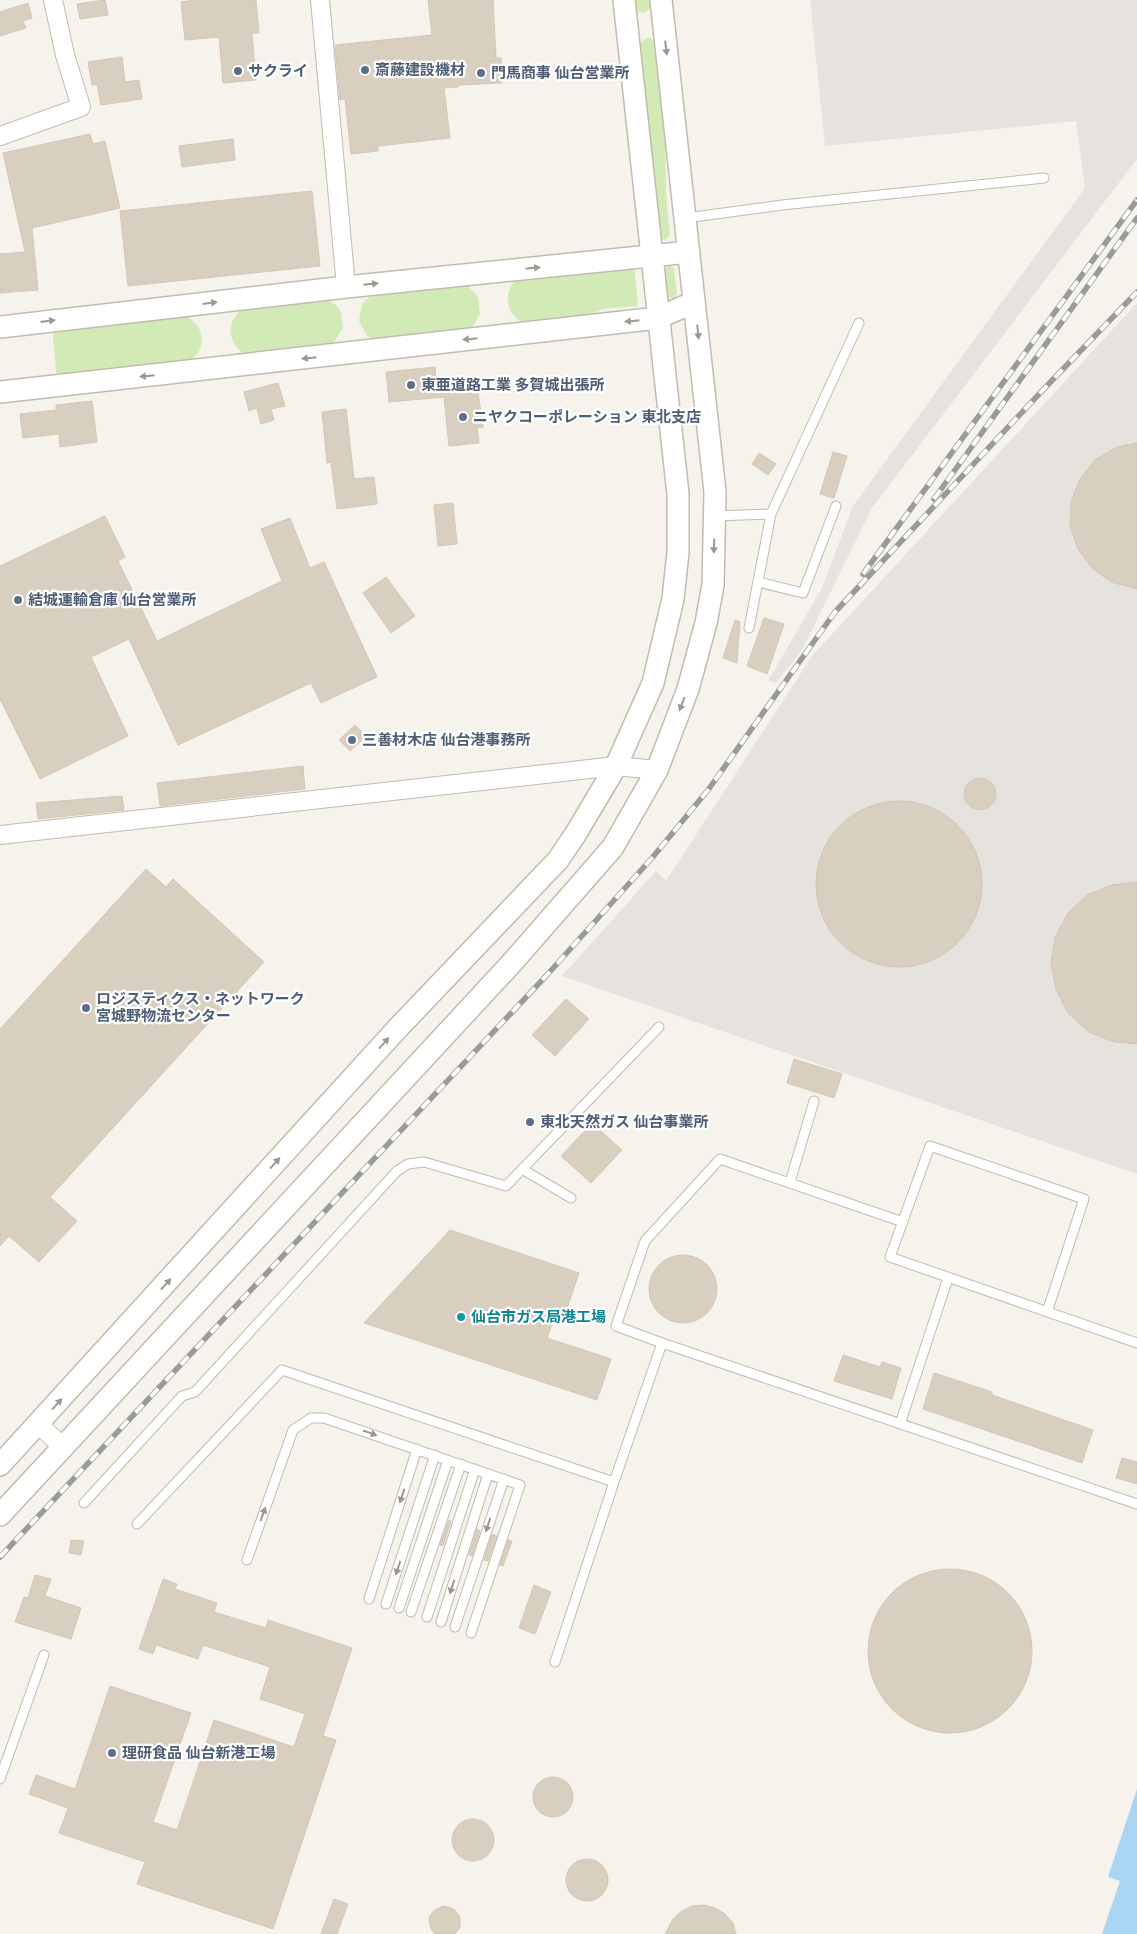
<svg xmlns="http://www.w3.org/2000/svg" width="1137" height="1934" font-family="'IBM Plex Sans','Noto Sans JP',sans-serif">
<rect width="100%" height="100%" fill="#f6f3ec"/>
<path fill="#e6e2dd" d="M810,0H1137V159L872,508L802,650L776,683L768,681L822,588L853,506L1085,188L1076,121L825,146Z
M1137,303V1174L562,976L656,871L666,881L812,656Z"/>
<path fill="#d2eab5" d="M634,0H651V8L644,13C636,13 635,8 634,0Z
M650,38L655,42L665,127L666,192L670,235L665,240L659,237L639,45L644,39Z
M634,262L638,306L602,309L578,320L523,323C506,312 503,296 515,280Z
M667,266H671L674,269L677,293L676,297L673,299L667,296L664,272Z
M459,283L467,285L478,297L480,314L472,328L465,332L375,340L367,336L359,321L362,304L374,292Z
M322,297L336,305L341,312L343,328L334,342L328,347L246,355C226,342 225,321 245,307Z
M181,314C206,323 209,349 187,364L57,380L52,328Z"/>
<path fill="#a9d4f2" d="M1137,1789V1934H1102L1120,1881L1108,1877Z"/>
<path fill="#d8cfc1" stroke="#d3c7b4" d="M105,0L108,15L80,19L77,4Z
M197,0H256L259,33H252L256,80L223,83L219,37L185,40L181,2Z
M428,0H493L496,58H501L502,83L458,85V87L444,88L450,138L378,146V151L351,154L345,99L340,100L335,45L432,35Z
M28,3L32,18L23,21L26,28L0,36V12Z
M122,57L125,82L139,80L142,99L101,105L97,85H92L88,62Z
M90,134L93,144L105,141L120,208L32,228L38,290L0,293V254L25,252L3,153Z
M233,139L235,160L182,167L179,146Z
M312,191L320,266L128,286L120,211Z
M435,367L436,382L471,378L473,392H478L483,427L477,428L479,443L449,446L444,397L389,402L386,372Z
M278,383L285,406L271,409L274,420L261,424L257,408L249,411L244,392Z
M92,401L97,442L60,447L59,434L23,438L20,414L56,410V405Z
M346,409L354,479L374,477L377,504L337,509L331,462L327,463L322,412Z
M1137,443V589L1111,582L1092,568L1078,549L1070,526L1071,501L1080,479L1095,460L1117,447Z
M833,452L847,456L834,498L820,494Z
M759,453L776,464L768,475L752,464Z
M453,503L457,544L438,546L434,505Z
M105,516L125,557L118,561L157,641L282,581L261,529L290,518L310,568L324,562L377,677L321,703L311,683L178,745L129,639L91,657L128,736L40,779L0,699V566Z
M386,577L415,616L391,633L363,593Z
M764,618L784,624L767,674L747,666Z
M735,620L740,622L737,663L723,658Z
M355,725L366,736L350,751L339,740Z
M303,766L305,789L160,806L157,783Z
M964 794a16 16 0 1 1 32 0a16 16 0 1 1-32 0Z
M122,796L124,810L38,819L36,803Z
M816 884a83 83 0 1 1 166 0a83 83 0 1 1-166 0Z
M146,869L166,887L173,879L264,962L50,1197L77,1221L39,1262L9,1236L0,1246V1029Z
M1137,882V1044L1114,1042L1089,1032L1069,1014L1056,990L1051,963L1055,937L1068,913L1087,895L1112,885Z
M566,999L589,1019L555,1056L532,1035Z
M794,1059L842,1074L834,1098L787,1083Z
M592,1123L622,1150L591,1183L561,1156Z
M450,1230L579,1273L566,1311L557,1308L547,1338L611,1359L597,1400L364,1323Z
M649 1289a34 34 0 1 1 68 0a34 34 0 1 1-68 0Z
M843,1355L880,1367L882,1362L901,1368L892,1399L834,1381Z
M934,1373L992,1392V1395L1093,1430L1082,1463L923,1409Z
M1122,1458L1137,1462V1484L1116,1478Z
M449,1520L451,1521L443,1546L440,1545Z
M477,1529L480,1531L472,1556L469,1555Z
M492,1534L497,1536L488,1561L484,1560Z
M71,1540L84,1541L81,1555L69,1553Z
M508,1540L512,1541L503,1566L500,1565Z
M868 1651a82 82 0 1 1 164 0a82 82 0 1 1-164 0Z
M35,1575L51,1579L45,1596L81,1608L71,1639L15,1622L24,1597L28,1598Z
M163,1579L177,1584L175,1589L217,1603L214,1612L266,1628L268,1620L352,1648L323,1736L336,1740L273,1929L137,1884L145,1862L59,1833L68,1808L29,1794L36,1775L75,1789L110,1686L191,1713L153,1822L177,1830L214,1720L294,1747L305,1714L260,1699L270,1667L203,1645L198,1659L156,1645L153,1654L139,1649Z
M534,1585L551,1592L535,1634L519,1628Z
M533 1797a20 20 0 1 1 40 0a20 20 0 1 1-40 0Z
M452 1840a21 21 0 1 1 42 0a21 21 0 1 1-42 0Z
M566 1880a21 21 0 1 1 42 0a21 21 0 1 1-42 0Z
M334,1899L348,1904L337,1934H321Z
M704,1905L715,1908L725,1914L733,1923L736,1934H665L673,1919L682,1911L692,1906Z
M444,1906L454,1909L460,1917V1927L455,1934H435L431,1929L429,1919L431,1914L435,1910Z"/>
<g fill="none" stroke-linecap="round" stroke-linejoin="round">
<defs>
<path id="service" d="M686,218L782,205L1044,178
M715,516L771,514L859,323
M758,582L803,593L836,506
M749,628L771,514
M522,1169L571,1198
M790,1182L814,1101
M1047,1312L1084,1199L930,1146L890,1257L1137,1343
M662,1343L616,1326L645,1241L720,1159L903,1222
M900,1424L948,1278
M84,1503L182,1396L195,1392L397,1171L408,1164L424,1162L506,1186L659,1027
M137,1524L282,1370L614,1482L662,1343L1137,1504
M247,1560L293,1430L311,1418H324L520,1485L471,1633
M369,1599L417,1449
M386,1604L435,1455
M399,1608L448,1460
M411,1612L461,1464
M427,1617L475,1469
M441,1622L488,1474
M455,1627L504,1479
M555,1662L614,1482
M0,1779L44,1655"/>
<path id="minor" d="M320,0L346,287
M0,136L81,107L65,55L53,0
M0,835L616,766L657,770
M38,1424L62,1446"/>
<path id="tertiary" d="M0,327L346,287L689,252
M0,392L658,318L694,302
M0,1465L397,1029L558,860L575,835L616,766L653,683L673,599L678,552V494L624,0
M0,1515L509,966L613,847L657,770L688,689L706,623L713,585L715,492L661,0"/>
</defs>
<use href="#service" stroke="#c2bbae" stroke-width="11"/>
<use href="#minor" stroke="#c2bbae" stroke-width="20"/>
<use href="#tertiary" stroke="#c2bbae" stroke-width="24"/>
<use href="#service" stroke="#fff" stroke-width="9"/>
<use href="#minor" stroke="#fff" stroke-width="18"/>
<use href="#tertiary" stroke="#fff" stroke-width="21"/>
<defs>
<path id="rail" d="M934,499L1137,218
M863,574L1137,200
M0,1557L546,976L652,858L708,790L835,612L1041,392L1137,292"/>
</defs>
<use href="#rail" stroke="#9a9a9a" stroke-width="5.5"/>
<use href="#rail" stroke="#fff" stroke-width="4" stroke-dasharray="11" stroke-linecap="butt"/>
</g>
<defs><path id="oneway-solid" d="M-6-.8H1V-3.2L6.5 0L1 3.2V.8H-6Z" transform="scale(1.25)"/></defs>
<g fill="#9c9892">
<use href="#oneway-solid" transform="translate(666 48) rotate(83)"/>
<use href="#oneway-solid" transform="translate(533 268) rotate(-6)"/>
<use href="#oneway-solid" transform="translate(371 284) rotate(-6)"/>
<use href="#oneway-solid" transform="translate(210 303) rotate(-7)"/>
<use href="#oneway-solid" transform="translate(48 321) rotate(-7)"/>
<use href="#oneway-solid" transform="translate(632 321) rotate(174)"/>
<use href="#oneway-solid" transform="translate(698 332) rotate(84)"/>
<use href="#oneway-solid" transform="translate(470 339) rotate(174)"/>
<use href="#oneway-solid" transform="translate(309 358) rotate(174)"/>
<use href="#oneway-solid" transform="translate(147 376) rotate(174)"/>
<use href="#oneway-solid" transform="translate(714 546) rotate(92)"/>
<use href="#oneway-solid" transform="translate(682 704) rotate(111)"/>
<use href="#oneway-solid" transform="translate(384 1043) rotate(-48)"/>
<use href="#oneway-solid" transform="translate(275 1163) rotate(-48)"/>
<use href="#oneway-solid" transform="translate(166 1284) rotate(-48)"/>
<use href="#oneway-solid" transform="translate(57 1404) rotate(-48)"/>
<use href="#oneway-solid" transform="translate(370 1433) rotate(19)"/>
<use href="#oneway-solid" transform="translate(402 1496) rotate(108)"/>
<use href="#oneway-solid" transform="translate(263 1514) rotate(-70)"/>
<use href="#oneway-solid" transform="translate(488 1525) rotate(108)"/>
<use href="#oneway-solid" transform="translate(398 1568) rotate(108)"/>
<use href="#oneway-solid" transform="translate(452 1587) rotate(108)"/>
</g>
<g fill="#5c6f8a" stroke="#fff" stroke-width="2">
<circle cx="365" cy="70" r="5"/>
<circle cx="238" cy="71" r="5"/>
<circle cx="481" cy="73" r="5"/>
<circle cx="411" cy="385" r="5"/>
<circle cx="463" cy="417" r="5"/>
<circle cx="18" cy="600" r="5"/>
<circle cx="352" cy="740" r="5"/>
<circle cx="86" cy="1008" r="5"/>
<circle cx="530" cy="1122" r="5"/>
<circle cx="112" cy="1753" r="5"/>
</g>
<circle fill="#0f9aa8" stroke="#fff" stroke-width="2" cx="461" cy="1317" r="5"/>
<g text-anchor="middle" stroke-width="4.5" stroke-linejoin="round" paint-order="stroke">
<g font-size="15" font-weight="bold" fill="#4e5e75" stroke="#fff" text-anchor="start">
<text x="375" y="75">斎藤建設機材</text>
<text x="248" y="76">サクライ</text>
<text x="491" y="78">門馬商事 仙台営業所</text>
<text x="421" y="390">東亜道路工業 多賀城出張所</text>
<text x="473" y="422">ニヤクコーポレーション 東北支店</text>
<text x="28" y="605">結城運輸倉庫 仙台営業所</text>
<text x="362" y="745">三善材木店 仙台港事務所</text>
<text x="96" y="1004">ロジスティクス・ネットワーク<tspan x="96" dy="17">宮城野物流センター</tspan></text>
<text x="540" y="1127">東北天然ガス 仙台事業所</text>
<text x="122" y="1758">理研食品 仙台新港工場</text>
</g>
<g font-size="15" font-weight="bold" fill="#0d838f" stroke="#fff" text-anchor="start">
<text x="471" y="1322">仙台市ガス局港工場</text>
</g>
</g>
</svg>
